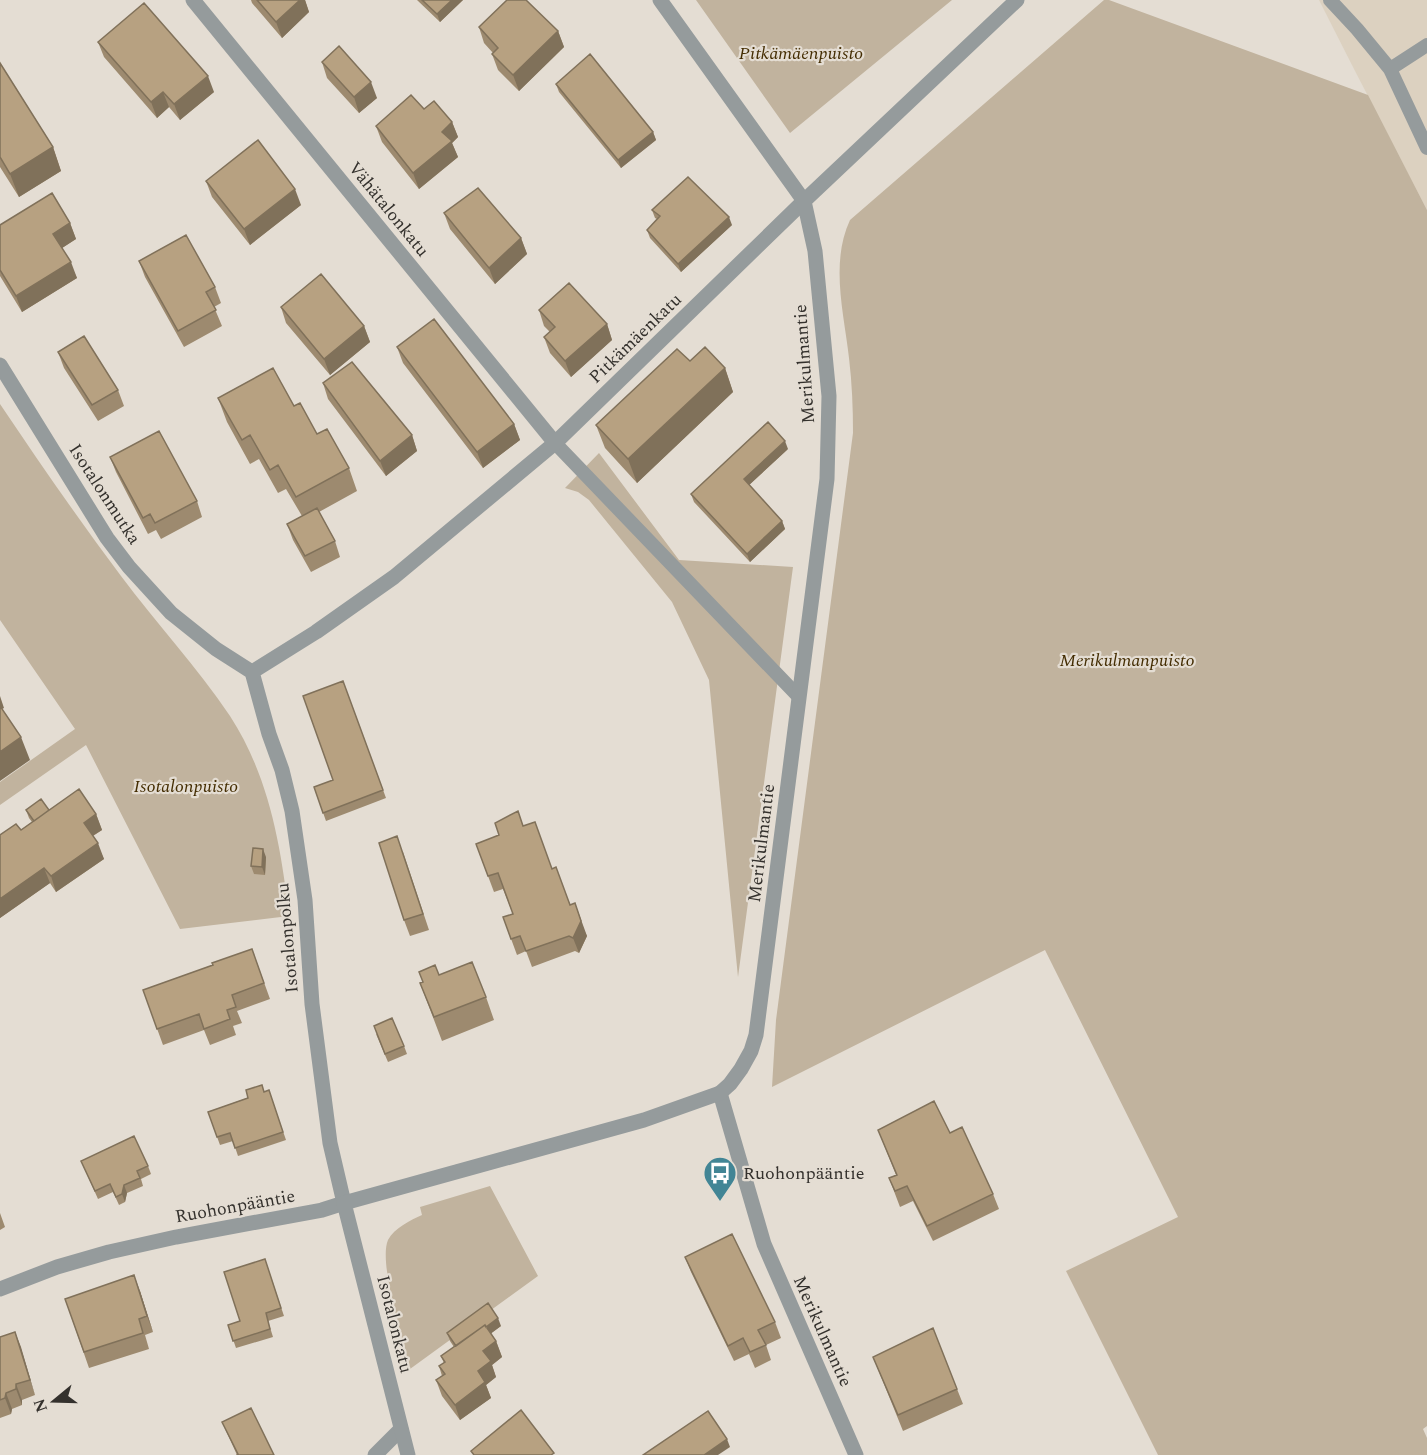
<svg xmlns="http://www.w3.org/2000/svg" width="1427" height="1455" font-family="Spectral,serif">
<rect width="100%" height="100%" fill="#e4ddd3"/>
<path fill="#dcd1c0" d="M1319,0H1427V210L1354,69Z"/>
<path fill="#c1b39e" d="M696,0H952L790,133Z
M1104,0H1109L1368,95L1427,210V1426L1423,1429L1427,1438V1455H1158L1066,1271L1178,1217L1045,950L772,1087L776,1020L853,433C853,408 852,383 849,358C844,313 830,263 850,220Z
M0,404C39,462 79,520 121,576C156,623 197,667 230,716C269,776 281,846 289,916L180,929L86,745L0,805V782L75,729L0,620Z
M599,453L679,560L793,567L738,977L709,680L672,602L589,500L578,492L565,488Z
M490,1186L538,1276L410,1369C404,1342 378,1263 388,1240C394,1228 411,1220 422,1215L420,1207Z"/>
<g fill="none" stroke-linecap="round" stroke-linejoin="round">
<path stroke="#959b9c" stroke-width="14" d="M1330,0L1357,29L1390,69L1427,148
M1390,69L1427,45
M555,443L798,696"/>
<path stroke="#959b9c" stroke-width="15" d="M193,0L555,443
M0,365L107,538L129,567L171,613L216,649L252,672
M252,672L316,632L394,577L555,443L804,201
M720,1093L764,1244L856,1455
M0,1289L57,1267L109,1252L176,1237L322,1210L344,1203L330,1143L312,1004L305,900L292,811L282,770L269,734L252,672
M375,1455L401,1429"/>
<path stroke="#959b9c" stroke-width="15" d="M804,201L1017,0
M408,1455L344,1203L644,1120L720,1093L730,1084L741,1069L751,1051L756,1035L827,479L829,396L815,251L804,201L660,0"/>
</g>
<path fill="#9d8a6f" d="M251,0H305L309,12L282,38L252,3Z
M417,0H463L440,22Z
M479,27L558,31L564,47L519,91L498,70L492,54L493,53L484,43Z
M98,42L214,92L180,120L169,107L157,118L104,57Z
M322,62L377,98L359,113L327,78Z
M0,63L53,147L61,171L19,197L0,167Z
M556,84L653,132L656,140L621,168L559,92Z
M424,109L452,122L458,137L452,143L458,157L419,189L382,142L376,126Z
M206,181L301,205L250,245L212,197Z
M652,210L732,225L681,272L650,238L647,230L657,219L655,218Z
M444,213L521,238L527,254L495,284L450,229Z
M70,223L76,239L62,248L77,278L22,312L0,276V225Z
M139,261L215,287L221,303L214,307L222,326L184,347L145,277Z
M281,307L364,326L370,342L330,375L286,323Z
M539,310L607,324L612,340L571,377L550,353L544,337L550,332L544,326Z
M397,347L514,424L520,440L483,468L403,363Z
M58,352L118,390L124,406L98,421L64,368Z
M690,361L725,368L733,392L637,483L605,448L596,425Z
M323,383L412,435L417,451L386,476L328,399Z
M218,398L294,406L317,434L349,468L357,491L319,512L335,541L340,557L311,572L293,540L287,524L302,516L286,489L278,493L259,459L250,464L227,422Z
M788,449L749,485L782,521L785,529L750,562L694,502L691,494Z
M110,457L197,501L202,517L161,539L156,530L148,534L116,472Z
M343,681L386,798L326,821L314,787L333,780Z
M26,810L96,814L102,830L93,836L104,859L56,892L50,883L0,918V835L21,830L32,822L29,818Z
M524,826L552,869L587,936L579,953L575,951L532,967L526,951L517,955L503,917L513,914L503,889L494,892L476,844Z
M403,852L429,930L410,936L404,920Z
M266,857L265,875L254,874L251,866Z
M252,949L270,999L237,1011L242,1023L233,1026L236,1035L210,1045L204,1030L163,1045L143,990L213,965Z
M439,975L486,997L494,1020L442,1041L420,983Z
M376,1034L404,1046L407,1054L388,1062Z
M269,1090L286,1140L238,1156L233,1141L220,1145L208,1112Z
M878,1130L950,1133L993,1194L999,1209L933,1241L913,1201L900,1207L889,1178L896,1175Z
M81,1161L148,1166L151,1174L141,1179L143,1186L127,1193L125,1202L119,1205L113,1192L98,1199Z
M0,1213L5,1227L0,1230Z
M685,1257L775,1322L781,1338L766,1345L771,1360L755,1368L749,1354L734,1361L691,1272Z
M265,1259L284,1316L268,1321L273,1337L236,1348L228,1325L240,1321Z
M140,1291L153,1332L145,1335L149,1349L89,1368L65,1299Z
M501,1326L491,1333L496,1341L502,1357L492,1365L496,1377L486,1385L491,1398L460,1420L442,1396L436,1380L442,1376L439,1366L444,1363L441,1356L454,1347L450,1341L447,1333Z
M15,1332L35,1395L22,1400V1405L12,1409L11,1414L0,1418V1337Z
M873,1357L957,1389L963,1404L903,1431Z
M222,1422L274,1455H237Z"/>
<path fill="#80715a" d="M300,0H305L309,12L282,38L276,22Z
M452,0H463L440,22L437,14Z
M558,31L564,47L519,91L513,75Z
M208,76L214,92L180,120L174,104Z
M371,82L377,98L359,113L354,97Z
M163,92L169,107L157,118L151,102Z
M452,122L458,137L452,143L458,157L419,189L413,173L442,132Z
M653,132L656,140L621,168L618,160Z
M53,147L61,171L19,197L10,174Z
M295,189L301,205L250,245L244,229Z
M729,217L732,225L681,272L678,264Z
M70,223L76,239L59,250L53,234Z
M521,238L527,254L495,284L489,268Z
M71,262L77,278L22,312L16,296Z
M607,324L612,340L571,377L565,361Z
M364,326L370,342L330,375L324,359Z
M725,368L733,392L637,483L628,459Z
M514,424L520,440L483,468L477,452Z
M412,435L417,451L386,476L380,461Z
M785,441L788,449L747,487L744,479Z
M782,521L785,529L750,562L747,554Z
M0,696L4,708L0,710Z
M21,737L30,760L0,781V752Z
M96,814L102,830L89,838L84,823Z
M98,843L104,859L56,892L51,876Z
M263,849L266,857L265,875L262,867Z
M44,868L50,883L0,918V899Z
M575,903L587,936L579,953L573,938Z
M124,1185L127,1193L125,1202L122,1194Z
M134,1275L140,1291L153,1332L147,1316Z
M498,1318L501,1326L461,1356L458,1348Z
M15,1332L21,1347L35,1395L30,1380Z
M496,1341L502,1357L492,1365L496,1377L486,1385L491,1398L460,1420L455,1405L478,1371L483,1351Z
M16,1384L22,1400V1405L16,1389Z
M6,1393L12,1409L11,1414L5,1398Z
M727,1439L730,1447L718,1455H704Z"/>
<path fill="#b7a181" stroke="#80715a" stroke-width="1.5" d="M257,0H300L276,22Z
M422,0H452L437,14Z
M507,0H526L558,31L513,75L492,54L498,48L479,27Z
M144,3L208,76L174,104L163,92L151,102L98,42Z
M339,46L371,82L354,97L322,62Z
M590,54L653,132L618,160L556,84Z
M0,63L53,147L10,174L0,157Z
M411,95L424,109L434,101L452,122L442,132L452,141L413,173L376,126Z
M258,140L295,189L244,229L206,181Z
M688,177L729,217L678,264L647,230L660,216L652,210Z
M478,188L521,238L489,268L444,213Z
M52,193L70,223L53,234L71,262L16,296L0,270V225Z
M186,235L215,287L206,292L216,310L178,331L139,261Z
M321,274L364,326L324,359L281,307Z
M569,283L607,324L565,361L544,337L555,327L539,310Z
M434,319L514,424L477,452L397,347Z
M84,336L118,390L92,405L58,352Z
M705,347L725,368L628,459L596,425L677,349L690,361Z
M352,362L412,435L380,461L323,383Z
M273,368L294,406L300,403L317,434L327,429L349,468L296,497L278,465L270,470L250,435L242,440L218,398Z
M768,422L785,441L744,479L782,521L747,554L691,494Z
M159,431L197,501L155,523L150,514L143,518L110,457Z
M317,508L335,541L305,556L287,524Z
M343,681L383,790L323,813L314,787L333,780L303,696Z
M0,706L21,737L0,752Z
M79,789L96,814L84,823L98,843L51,876L44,868L0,899V835L16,824L21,830Z
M41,799L49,810L34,821L26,810Z
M518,811L523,826L535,822L552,869L556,867L570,905L575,903L581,921L573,938L569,936L526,951L520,936L511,939L503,917L513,914L498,873L488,876L476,844L499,835L495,823Z
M397,836L423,914L404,920L379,843Z
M253,848L263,849L262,867L251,866Z
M252,949L264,983L232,995L236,1007L227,1010L230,1019L204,1029L199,1014L157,1029L143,990L213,965L212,963Z
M472,962L486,997L434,1017L420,983L423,982L419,972L435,965L439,975Z
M392,1018L404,1046L385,1054L374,1026Z
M262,1085L264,1092L269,1090L283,1132L235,1148L230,1133L217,1137L208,1112L248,1098L246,1090Z
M934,1101L950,1133L962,1127L993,1194L927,1226L907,1186L895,1191L889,1178L897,1175L878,1130Z
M134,1136L148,1166L137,1171L140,1178L124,1185L122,1194L116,1197L110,1184L95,1191L81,1161Z
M732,1234L775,1322L758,1330L766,1345L750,1352L743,1338L728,1346L685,1257Z
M265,1259L281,1308L266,1313L270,1329L233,1341L228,1325L240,1321L224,1272Z
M134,1275L147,1316L139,1319L143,1333L84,1352L65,1299Z
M488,1303L498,1318L486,1327L485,1325L456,1346L447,1333Z
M485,1325L496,1341L483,1351L491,1361L478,1371L485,1382L455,1405L436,1380L445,1374L439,1366L445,1362L441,1356Z
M933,1328L957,1389L898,1415L873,1357Z
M15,1332L30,1380L16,1384V1389L6,1393L5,1398L0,1400V1337Z
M251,1408L274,1455H237L238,1454L222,1422Z
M521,1410L554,1453L551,1455H474L471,1451Z
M708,1411L727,1439L704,1455H643Z"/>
<defs>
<symbol id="bus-pin" viewBox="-11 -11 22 30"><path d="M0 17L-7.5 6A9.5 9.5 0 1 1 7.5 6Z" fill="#428595" stroke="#e4ddd3"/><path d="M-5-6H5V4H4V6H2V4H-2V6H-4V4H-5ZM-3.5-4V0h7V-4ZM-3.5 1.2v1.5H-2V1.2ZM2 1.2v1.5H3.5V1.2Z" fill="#fff"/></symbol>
</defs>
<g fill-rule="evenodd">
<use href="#bus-pin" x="701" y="1154" width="38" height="52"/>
</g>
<g text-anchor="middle" stroke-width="4.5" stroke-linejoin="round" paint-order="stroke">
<g font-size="18" font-style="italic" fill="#442d02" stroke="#e4ddd3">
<text x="801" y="59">Pitkämäenpuisto</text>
<text x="1127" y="666">Merikulmanpuisto</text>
<text x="186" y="792">Isotalonpuisto</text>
</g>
<g font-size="18" fill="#34312d" stroke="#e4ddd3">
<text transform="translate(389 209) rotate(51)" y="6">Vähätalonkatu</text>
<text transform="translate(635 338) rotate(-44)" y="6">Pitkämäenkatu</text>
<text transform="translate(804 364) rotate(-94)" y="6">Merikulmantie</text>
<text transform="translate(105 494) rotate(57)" y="6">Isotalonmutka</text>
<text transform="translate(761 843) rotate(-83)" y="6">Merikulmantie</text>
<text transform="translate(287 938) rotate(-95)" y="6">Isotalonpolku</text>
<text transform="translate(235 1206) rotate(-10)" y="6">Ruohonpääntie</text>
<text transform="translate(395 1324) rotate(76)" y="6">Isotalonkatu</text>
<text transform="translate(823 1331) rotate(66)" y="6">Merikulmantie</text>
</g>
<g font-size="18" fill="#34312d" stroke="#e4ddd3" text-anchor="start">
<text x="743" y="1179">Ruohonpääntie</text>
</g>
</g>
<g transform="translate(54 1401) rotate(251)" stroke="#e4ddd3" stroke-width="4.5" paint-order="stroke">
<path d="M0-4.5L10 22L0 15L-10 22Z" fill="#34312d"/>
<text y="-9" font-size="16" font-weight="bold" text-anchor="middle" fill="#34312d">N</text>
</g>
</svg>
